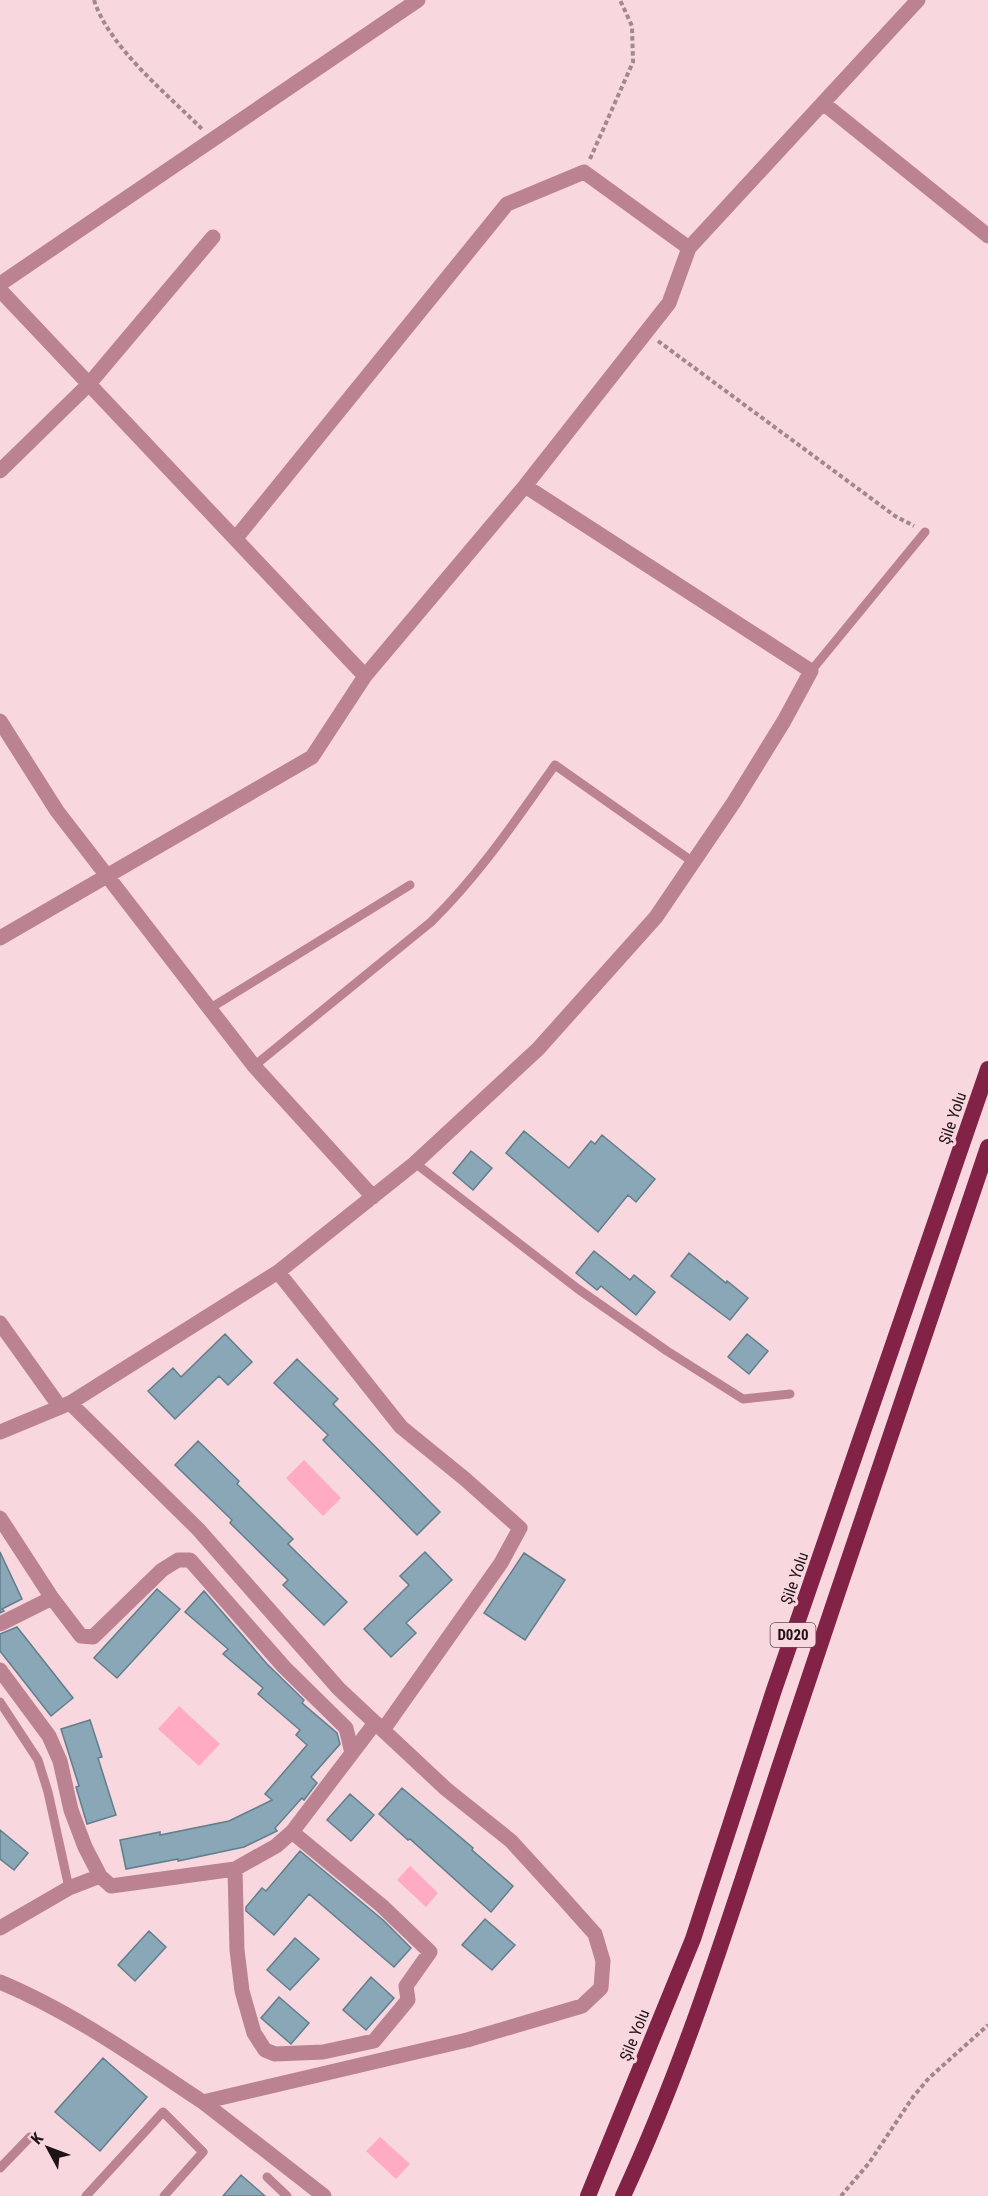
<svg xmlns="http://www.w3.org/2000/svg" width="988" height="2196" font-family="'Roboto Condensed',sans-serif">
<rect width="100%" height="100%" fill="#f9d7df"/>
<path fill="#ffabc2" d="M304,1460L341,1498L323,1516L286,1478Z
M179,1706L220,1744L199,1766L158,1729Z
M410,1866L438,1893L426,1907L397,1880Z
M380,2137L410,2164L396,2179L366,2151Z"/>
<path fill="#89a7b6" stroke="#617e8c" stroke-width="1.5" d="M524,1131L569,1168L591,1141L595,1144L602,1135L655,1179L636,1202L628,1195L598,1232L506,1153Z
M471,1151L492,1168L473,1190L453,1173Z
M594,1251L630,1280L634,1275L655,1292L636,1315L601,1286L597,1290L576,1273Z
M689,1253L726,1283L727,1281L748,1298L730,1320L671,1276Z
M225,1334L252,1362L228,1385L219,1376L175,1419L148,1391L173,1368L181,1377Z
M747,1334L768,1351L749,1374L728,1357Z
M297,1359L338,1399L333,1404L440,1512L417,1535L323,1440L328,1435L274,1383Z
M198,1441L239,1481L237,1484L293,1539L288,1544L347,1602L324,1625L283,1585L288,1580L230,1523L232,1520L175,1465Z
M0,1552L22,1599L2,1609L4,1611L0,1613Z
M425,1552L452,1580L406,1623L416,1633L391,1657L364,1629L409,1585L400,1576Z
M524,1553L565,1580L525,1640L484,1613Z
M157,1589L180,1609L117,1678L94,1658Z
M204,1591L267,1664L304,1700L302,1703L337,1733L340,1744L311,1777L317,1783L304,1800L302,1798L275,1828L277,1831L244,1847L178,1861V1859L126,1869L120,1840L160,1832V1835L229,1821L272,1800L265,1794L307,1745L296,1735L300,1730L258,1694L263,1688L223,1654L228,1649L185,1612Z
M17,1627L73,1698L51,1716L0,1651V1634Z
M90,1720L102,1757L98,1758L116,1815L87,1824L76,1787L79,1786L61,1729Z
M402,1788L473,1848L472,1850L513,1886L491,1912L410,1839L408,1840L379,1814Z
M350,1794L374,1815L351,1841L327,1820Z
M0,1830L28,1853L14,1870L0,1859Z
M300,1851L383,1920L411,1948L394,1967L309,1894L274,1935L246,1911V1907L262,1888L266,1891Z
M485,1919L515,1945L492,1970L462,1945Z
M149,1931L166,1947L135,1981L118,1965Z
M295,1938L319,1959L290,1990L267,1970Z
M371,1977L394,1998L366,2030L343,2010Z
M279,1997L309,2023L291,2044L261,2018Z
M103,2058L147,2097L100,2151L55,2112Z
M241,2175L265,2196H223Z"/>
<g fill="none" stroke-linecap="round" stroke-linejoin="round">
<path stroke="#a1888e" stroke-width="4" stroke-dasharray="4.5 3" stroke-linecap="butt" d="M94,0C109,47 166,93 202,129
M590,159L633,62L632,26L620,0
M658,341L895,516L914,526
M841,2196L869,2163L913,2097L929,2078L988,2025"/>
<path stroke="#bb8291" stroke-width="9" d="M811,671L925,532
M209,1009L410,885
M254,1066L431,922C479,875 516,820 555,765L693,862
M415,1163L578,1289L667,1351L743,1399L790,1394
M0,1702L38,1760L48,1792L69,1888
M0,2168L30,2137
M267,2177L287,2196
M86,2196L163,2112L203,2152L164,2196"/>
<path stroke="#bb8291" stroke-width="15" d="M823,103L988,236
M689,248L918,0
M0,284L418,0
M0,290L365,676
M0,471L89,384L213,237
M0,721L57,811L254,1066L373,1197
M0,938L312,757L365,676L525,486L669,303L689,248L584,172L507,204L236,538
M278,1272L401,1427L465,1479L520,1528L501,1563L383,1730
M0,1323L60,1407
M0,1432L70,1403L278,1272L415,1163L538,1049L656,917L734,802L784,721L811,671L525,486
M0,1518L52,1598
M0,1624L52,1598L81,1636L93,1637L162,1570L178,1560H190L284,1667L346,1728L352,1753
M0,1670L49,1736L60,1761L71,1810L85,1847L100,1876
M235,1869L237,1950L242,1991L254,2033L265,2050L275,2054L323,2052L374,2041L408,2000L406,1986L430,1952L382,1906L292,1832
M0,1928L69,1888L100,1876L111,1886L235,1869L276,1846L292,1832L375,1723
M0,1982C72,2012 138,2059 203,2102L467,2040L582,2006L601,1988L603,1961L595,1934L554,1888L511,1841L446,1789L339,1689L198,1529L70,1403
M203,2102L324,2196"/>
<path stroke="#822246" stroke-width="16" d="M588,2196L693,1939L774,1690L988,1069
M623,2196C689,2054 734,1904 783,1756C851,1553 918,1350 988,1147"/>
</g>
<g text-anchor="middle" stroke-width="6" stroke-linejoin="round" paint-order="stroke">
<rect fill="#f9d7df" stroke="#604e52" stroke-width="1.5" x="770.5" y="1623" width="45" height="24" rx="4.5"/>
<g font-size="15" font-weight="bold" fill="#1e1316">
<text x="793" y="1640">D020</text>
</g>
<g font-size="16" fill="#1e1316" stroke="#f9d7df">
<text transform="translate(952 1118) rotate(-71)" y="6">Şile Yolu</text>
<text transform="translate(794 1578) rotate(-71)" y="6">Şile Yolu</text>
<text transform="translate(634 2035) rotate(-68)" y="6">Şile Yolu</text>
</g>
</g>
<g transform="translate(48 2148) rotate(311)" stroke="#f9d7df" stroke-width="4.5" paint-order="stroke">
<path d="M0-4.5L10 22L0 15L-10 22Z" fill="#1e1316"/>
<text y="-9" font-size="16" font-weight="bold" text-anchor="middle" fill="#1e1316">K</text>
</g>
</svg>
